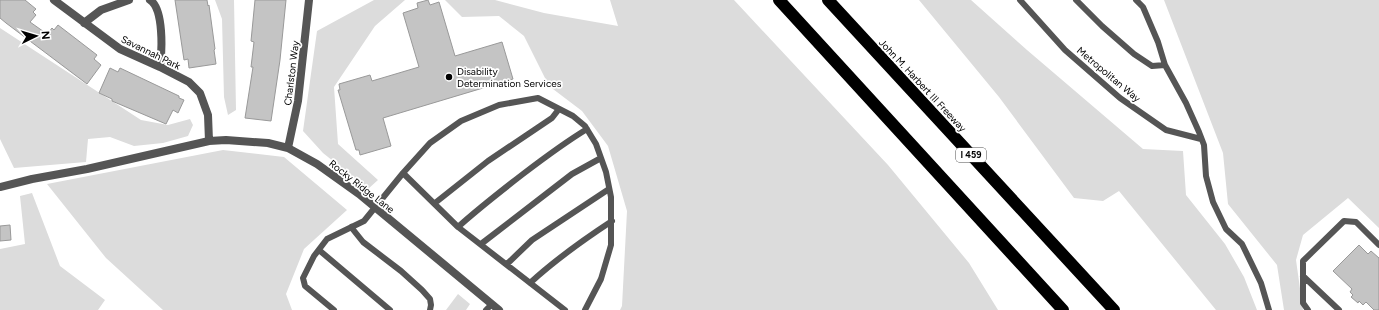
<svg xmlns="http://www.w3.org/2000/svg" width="1379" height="310" font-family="Figtree,sans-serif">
<rect width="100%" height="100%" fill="#fff"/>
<path fill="#dcdcdc" d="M215,0H234L236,110L228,115L224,97L222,19Z
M374,0H405L375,26L334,87L338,144L378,180L368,189L323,153L303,131L317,31Z
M445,0H495L544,13L618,26L610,0H734L888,165L969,263L998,310H620L622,306L627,211L608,146L582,111L549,86L524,36L499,16L462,17Z
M919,0H971L1027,50L1143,149L1183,151L1186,195L1225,244L1244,277L1257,310H1216L1119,191L1103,201L1074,198L999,97Z
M1164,0H1379V228L1348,198L1303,235L1296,260L1303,310H1284L1277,265L1228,204L1223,153Z
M0,28L141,120L168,125L190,119L193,125L188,136L163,143L134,146L110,137L88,139L86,162L14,168L0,139Z
M223,150L284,157L347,210L304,249L286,294L292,310H163L106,258L47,184Z
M32,193L60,266L105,300L98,310H0V249L25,244L20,196Z
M458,294L470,304L466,310H446Z"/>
<path fill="#c4c4c4" stroke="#999" d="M0,0H25L36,9L33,12L36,15L30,22L47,34L52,28L54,30L58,25L97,55L94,59L101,65L87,84L6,23L0,18Z
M175,0H207L208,6L209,5L215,49L214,50L216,64L189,68L188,59L184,60Z
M255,0H286L280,60L271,121L245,118L253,67H251L254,42L251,41Z
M428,0L430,5L439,2L455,56L502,42L513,79L383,118L391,146L360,155L359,150H356L338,90H340L339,84L370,75L372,81L419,67L403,13L418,8L417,3Z
M110,68L118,72L120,68L179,96V98L184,100L178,113L173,110L166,124L112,101V99L99,93Z
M10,225L11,240L0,241V226Z
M1359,245L1368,254L1371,251L1379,258V310H1374L1366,302L1363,305L1359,301L1358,303L1351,297L1353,295L1350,292L1352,289L1333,271Z"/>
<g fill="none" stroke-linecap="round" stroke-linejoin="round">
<path stroke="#555" stroke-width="6" d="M1020,0L1065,50L1120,98L1166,130L1201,139
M1076,0L1102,26L1134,54L1152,66L1165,65
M1136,0L1143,7L1158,42L1165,65L1186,103L1199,132L1204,145L1206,176L1213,202L1226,229L1242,244L1261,283L1269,310
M403,173L458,227L565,310
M435,203L488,161L552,118L559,109
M351,227L363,242L401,271L422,290L430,299L431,305L430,310
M458,227C479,208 501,191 523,174C544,158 564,143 587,129
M481,244L572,174L601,158
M319,250L390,310
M507,264L532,240L609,189
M1303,276L1339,310
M530,283C555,260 583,240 612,221
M334,310L305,286L303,278L314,256L327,239L364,221L403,173L430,143L461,121L499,105L538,98L573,116L585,126L596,144L606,172L611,197V245L601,279L585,310
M486,310L492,304
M1308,310L1303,303V261L1344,221L1356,222L1379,245"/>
<path stroke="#555" stroke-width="8" d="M54,0L120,49L160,67L189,82L200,93L208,115L209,141
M150,0C164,9 162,51 160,67
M84,23L101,10L129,0
M288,148L298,101L309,0
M0,187L32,179L87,169L209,141L226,140L268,143L288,148L317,164L359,194L499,310"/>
<path stroke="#000" stroke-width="12" d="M779,0L1063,310
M828,0L1114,310"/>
</g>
<circle fill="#000" stroke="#fff" stroke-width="1.5" cx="449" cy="77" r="4"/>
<g text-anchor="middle" stroke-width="3.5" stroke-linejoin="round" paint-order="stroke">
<rect fill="#fff" stroke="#4c4c4c" stroke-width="1" x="956" y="148" width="30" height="14" rx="3"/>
<g font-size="9" font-weight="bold" fill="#000">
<text x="971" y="158">I 459</text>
</g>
<g font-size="10" fill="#000" stroke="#fff">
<text transform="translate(151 52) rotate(26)" y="4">Savannah Park</text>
<text transform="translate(291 73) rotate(-83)" y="4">Charlston Way</text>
<text transform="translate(1109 74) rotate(40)" y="4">Metropolitan Way</text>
<text transform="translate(923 85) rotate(47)" y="4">John M. Harbert III Freeway</text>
<text transform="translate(362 186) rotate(38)" y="4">Rocky Ridge Lane</text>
</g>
<g font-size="10" fill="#000" stroke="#fff" text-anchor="start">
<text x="457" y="75">Disability<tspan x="457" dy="12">Determination Services</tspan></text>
</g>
</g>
<g transform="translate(36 36) rotate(85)" stroke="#ffffff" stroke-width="3" paint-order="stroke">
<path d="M0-3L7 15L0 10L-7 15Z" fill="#000000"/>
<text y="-6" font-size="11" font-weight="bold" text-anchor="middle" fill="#000000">N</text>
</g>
</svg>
